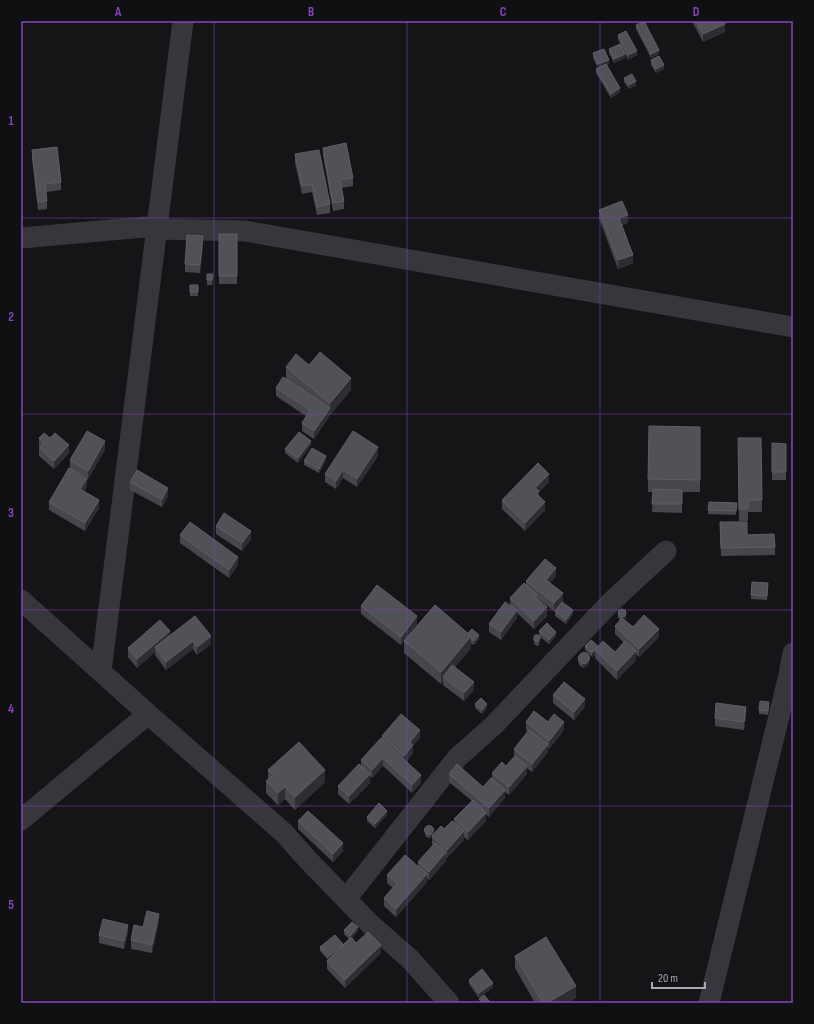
<svg xmlns="http://www.w3.org/2000/svg" width="814" height="1024" font-family="'Sofia Sans Condensed',sans-serif">
<rect width="100%" height="100%" fill="#151517"/>
<g fill="none" stroke-linecap="round" stroke-linejoin="round">
<path stroke="#36363c" stroke-width="21" d="M21,238L145,227L157,229L245,231L793,327
M21,600L148,714L284,833L308,860L370,924L410,959L449,1003
M101,671L183,21
M21,820L148,714
M346,899L457,758L494,725L610,603L666,551
M709,1003L789,675L793,653"/>
</g>
<path fill="#46464c" d="M692,21H724L725,32L703,42Z
M636,25L659,54L651,58L636,29Z
M618,35L637,55L628,60L618,39Z
M609,49L625,58L614,63L609,53Z
M593,53L609,64L606,65L620,92L611,98L596,73V69L598,68L593,58Z
M651,60L664,69L656,73L651,65Z
M624,78L636,85L629,89L624,82Z
M323,148L353,178V186L341,188L344,201V209L333,211L323,156Z
M32,150L61,182V190L46,192L47,201V209L38,210L32,159Z
M295,154L330,204V213L317,215L312,192L302,194L295,163Z
M599,210L628,223L622,225L633,263L618,269L599,218Z
M219,234H237V284H219Z
M203,244L200,273L185,272V264Z
M207,274H213L212,285H207Z
M190,285H198V296H190Z
M309,365L351,390L330,415L314,439L302,431V423L306,416L276,396V388L286,379V367Z
M700,427V492H682V513L652,512L653,492H648V479Z
M39,438H50L69,453L54,469L39,456V448L40,447L39,446Z
M738,438H761L762,512H748V521H739Z
M772,443L786,444V480H772Z
M311,445L298,463L285,453V449Z
M105,450L88,479L70,469V460Z
M378,456L357,487L343,478L336,489L325,482V474Z
M326,460L319,473L304,465V461Z
M130,482L168,496L162,507L130,490Z
M549,482L539,492V496L545,510L525,531L502,509V500Z
M87,487L84,491L99,508L85,531L49,510V502Z
M709,502L737,503L736,515L708,514Z
M720,522L775,547V555L721,556Z
M216,526L251,539L242,551L216,534Z
M180,535L238,565L229,578L180,543Z
M556,576L550,583L563,601L554,611L537,598L547,616L534,629L517,613V618L501,640L489,632V624L510,605V598L526,585V581Z
M768,583L767,600L751,599V595Z
M361,606L417,624L401,645L361,614Z
M555,611L573,614L566,624L555,616Z
M618,614L626,618L624,619L633,627L659,637L639,657L636,654V660L617,680L595,658V655L592,657L585,650V646H598L615,652L624,643L615,634V626L620,620L618,618Z
M539,631L556,636L549,644L539,636Z
M468,633L479,639L474,645L471,643V648L455,667L474,690L464,701L443,685V681L441,684L404,653V641Z
M170,636L211,644L197,655L193,649L166,670L155,655V652L137,668L128,657V648Z
M534,637L540,644L538,646L534,644Z
M578,656L589,662L587,666L583,668L579,665L578,660Z
M553,695L585,707L574,720L553,703Z
M475,704L487,708L482,714L475,708Z
M769,706L768,715L759,714V710Z
M746,715L744,730L715,726V718Z
M526,722H548L564,730L549,749L548,748V752L532,772L527,768V774L509,795L505,792V798L489,817L486,814V821L468,840L464,837V840L447,858L446,857V861L429,880L427,878V882L396,917L384,906V898L393,888L387,883V875L418,866V862L433,845L432,844V837L430,838L426,837L425,834V830L434,834L444,829L454,822V819L472,801L449,782V774L483,787L492,779V773L506,766L514,757V749L528,732L526,730Z
M382,736L420,738L413,745V753L407,761L421,783L412,793L383,766L372,778L370,776V783L349,804L338,794V786L361,767V760L382,738Z
M268,770L325,782L295,810L285,799L278,805L266,793V781L268,780Z
M387,815L375,828L367,821V817Z
M298,821L343,851L333,862L298,829Z
M159,922L152,953L131,949V940L143,927Z
M344,930L358,931L352,938L356,943L381,953L345,988L327,969V961L328,960L320,951V947L343,945L349,939L344,934Z
M128,934L124,949L99,943V935Z
M515,956L576,998L567,1003H535L515,968Z
M469,980L493,987L479,998L469,984Z"/>
<path fill="#2e2e32" d="M725,24V32L703,42V34Z
M659,50V54L651,58V54Z
M637,51V55L628,60V55Z
M625,54V58L614,63V59Z
M609,60V64L598,68V64Z
M664,65V69L656,73V69Z
M636,81V85L629,89V85Z
M620,88V92L611,98V94Z
M628,215V223L619,226V218Z
M203,236V244L200,273V265Z
M633,255V263L618,269V260Z
M351,378V390L330,415L314,439V431L330,408V403Z
M105,441V450L88,479V471Z
M311,441V445L298,463V458Z
M69,445V453L54,469V461Z
M378,447V456L357,487V479Z
M326,456V460L319,473V469Z
M343,470V478L336,489V481Z
M549,474V482L539,492V500L537,502L535,488Z
M87,479V487L80,497V489Z
M168,488V496L162,507V499Z
M99,500V508L85,531V523Z
M545,502V510L525,531V523Z
M251,531V539L242,551V543Z
M238,557V565L229,578V570Z
M556,568V576L546,588V580Z
M563,593V601L554,611V603Z
M547,607V616L534,629V621Z
M517,610V618L501,640V632Z
M573,610V614L566,624V620Z
M626,614V618L623,621V616Z
M417,616V624L401,645V637Z
M659,629V637L639,657V649Z
M170,631V639L155,647V652L137,668V659Z
M556,632V636L549,644V640Z
M479,635V639L474,645V641Z
M211,636V644L197,655V647Z
M471,636V648L445,678L443,677V681L441,684V672Z
M540,639V644L538,646V642Z
M193,641V649L166,670V662Z
M595,651V655L592,657V653Z
M636,651V660L617,680V671Z
M589,658V662L587,666L583,668V663Z
M474,682V690L464,701V693Z
M585,699V707L574,720V712Z
M487,704V708L482,714V710Z
M746,707V715L744,730V722Z
M564,722V730L549,749V741Z
M420,730V738L413,745V753L404,764V756L410,742Z
M548,744V752L532,772V764Z
M383,758V766L372,778V770Z
M527,766V774L509,795V787Z
M325,770V782L295,810V797Z
M370,774V783L349,804V796Z
M421,775V783L412,793V785Z
M285,787V799L278,805V793Z
M505,790V798L489,817V808Z
M387,811V815L375,828V824Z
M486,813V821L468,840V832Z
M434,830V834L432,836V837L430,838V834Z
M464,831V840L447,858V850Z
M343,843V851L333,862V854Z
M446,852V861L429,880V872Z
M427,874V882L396,917V909Z
M159,914V922L152,953V945Z
M128,925V934L124,949V941Z
M358,927V931L350,940V936Z
M343,944L328,961V957Z
M381,945V953L345,988V980Z
M493,983V987L479,998V993Z
M576,986V998L567,1003H547Z"/>
<path fill="#515158" stroke="#5e5f67" d="M644,21L659,50L651,54L636,25Z
M696,21H724L725,24L703,34Z
M626,31L637,51L628,55L618,35Z
M620,44L625,54L614,59L609,49Z
M604,49L609,60L598,64L593,53Z
M659,56L664,65L656,69L651,60Z
M606,64L620,88L611,94L596,69Z
M632,74L636,81L629,85L624,78Z
M346,143L353,178L340,180L344,201L333,203L323,148Z
M57,147L61,182L45,184L47,201L38,202L32,150Z
M319,150L330,204L317,207L312,184L302,186L295,154Z
M622,201L628,215L619,218L633,255L618,260L599,210Z
M219,234H237V276H219Z
M187,235L203,236L200,265L185,264Z
M207,274H213L212,280H207Z
M190,285H198V292H190Z
M320,352L351,378L330,403L286,367L296,354L309,365Z
M283,377L330,408L314,431L302,423L310,410L276,388Z
M649,426L700,427V480L648,479Z
M87,431L105,441L88,471L70,460Z
M353,431L378,447L357,479L343,470L336,481L325,474Z
M299,432L311,441L298,458L285,449Z
M44,433L50,438L55,433L69,445L54,461L39,448L44,443L39,438Z
M738,438H761L762,500H748V509H739Z
M772,443L786,444V472H772Z
M312,448L326,456L319,469L304,461Z
M538,463L549,474L535,488L539,491L537,494L545,502L525,523L502,500Z
M69,468L87,479L80,489L99,500L85,523L49,502Z
M137,470L168,488L162,499L130,482Z
M653,489L682,490V504H652Z
M709,502L737,503L736,511L708,510Z
M224,513L251,531L242,543L216,526Z
M190,522L238,557L229,570L180,535Z
M720,522H747V535L774,534L775,547L721,548Z
M545,559L556,568L546,580L563,593L554,603L526,581Z
M752,582L768,583L767,596L751,595Z
M524,583L537,595L535,597L547,607L534,621L510,598Z
M377,585L417,616L401,637L361,606Z
M505,602L517,610L501,632L489,624Z
M562,602L573,610L566,620L555,611Z
M435,605L471,636L441,672L404,641Z
M618 613a4 4 0 1 1 8 0a4 4 0 1 1-8 0Z
M644,615L659,629L639,649L615,626L622,618L633,627Z
M195,616L211,636L197,647L193,641L166,662L155,647Z
M160,620L170,631L137,659L128,648Z
M547,623L556,632L549,640L539,631Z
M472,629L479,635L474,641L471,639V636L468,633Z
M535,635H538L540,637V639L538,642L534,640V637Z
M591,640L598,646L592,653L585,646Z
M603,641L615,652L625,641L636,651L617,671L595,650Z
M578.5 658a5.5 5.5 0 1 1 11 0a5.5 5.5 0 1 1-11 0Z
M452,665L474,682L464,693L443,677Z
M564,682L585,699L574,712L553,695Z
M481,698L487,704L482,710L475,704Z
M760,701L769,702L768,711L759,710Z
M716,703L746,707L744,722L715,718Z
M534,711L548,722L554,714L564,722L549,741L526,722Z
M401,714L420,730L410,742L413,745L404,756L382,736Z
M529,730L548,744L532,764L514,749Z
M381,738L421,775L412,785L383,758L372,770L361,760Z
M299,742L325,770L295,797L285,787L278,793L266,781L273,775L268,770Z
M515,756L527,766L509,787L492,773L502,762L506,766Z
M359,764L370,774L349,796L338,786Z
M457,764L483,787L491,778L505,790L489,808L449,774Z
M473,800L486,813L468,832L454,819Z
M379,803L387,811L375,824L367,817Z
M308,811L343,843L333,854L298,821Z
M452,821L464,831L447,850L432,836L441,826L444,829Z
M424.5 830a4.5 4.5 0 1 1 9 0a4.5 4.5 0 1 1-9 0Z
M435,843L446,852L429,872L418,862Z
M405,855L427,874L396,909L384,898L397,883L387,875Z
M147,911L159,914L152,945L131,940L134,925L143,927Z
M103,919L128,925L124,941L99,935Z
M352,922L358,927L350,936L344,930Z
M368,932L381,945L345,980L327,961L351,937L356,943Z
M335,935L343,944L328,957L320,947Z
M546,937L576,986L547,1003H543L515,956Z
M482,969L493,983L479,993L469,980Z
M484,995L490,1002L489,1003H482L479,999Z"/>
<path fill="none" stroke="#8445be" stroke-width="1" stroke-opacity="0.55" d="M214,21V1003M407,21V1003M600,21V1003M21,218H793M21,414H793M21,610H793M21,806H793"/>
<rect width="814" height="1024" fill="none" stroke="#101012" stroke-width="44"/>
<path d="M652 982v6h53v-6" fill="none" stroke="#a6a9b8" stroke-width="2"/>
<text x="658" y="982" font-size="12" fill="#a6a9b8" stroke="#101012" stroke-width="3" paint-order="stroke">20 m</text>
<rect x="22" y="22" width="770" height="980" fill="none" stroke="#8445be" stroke-width="1.5"/>
<g font-size="13" text-anchor="middle" font-weight="bold" fill="#8445be">
<text x="118" y="16">A</text>
<text x="311" y="16">B</text>
<text x="503" y="16">C</text>
<text x="696" y="16">D</text>
<text x="11" y="125">1</text>
<text x="11" y="321">2</text>
<text x="11" y="517">3</text>
<text x="11" y="713">4</text>
<text x="11" y="909">5</text>
</g>
</svg>
